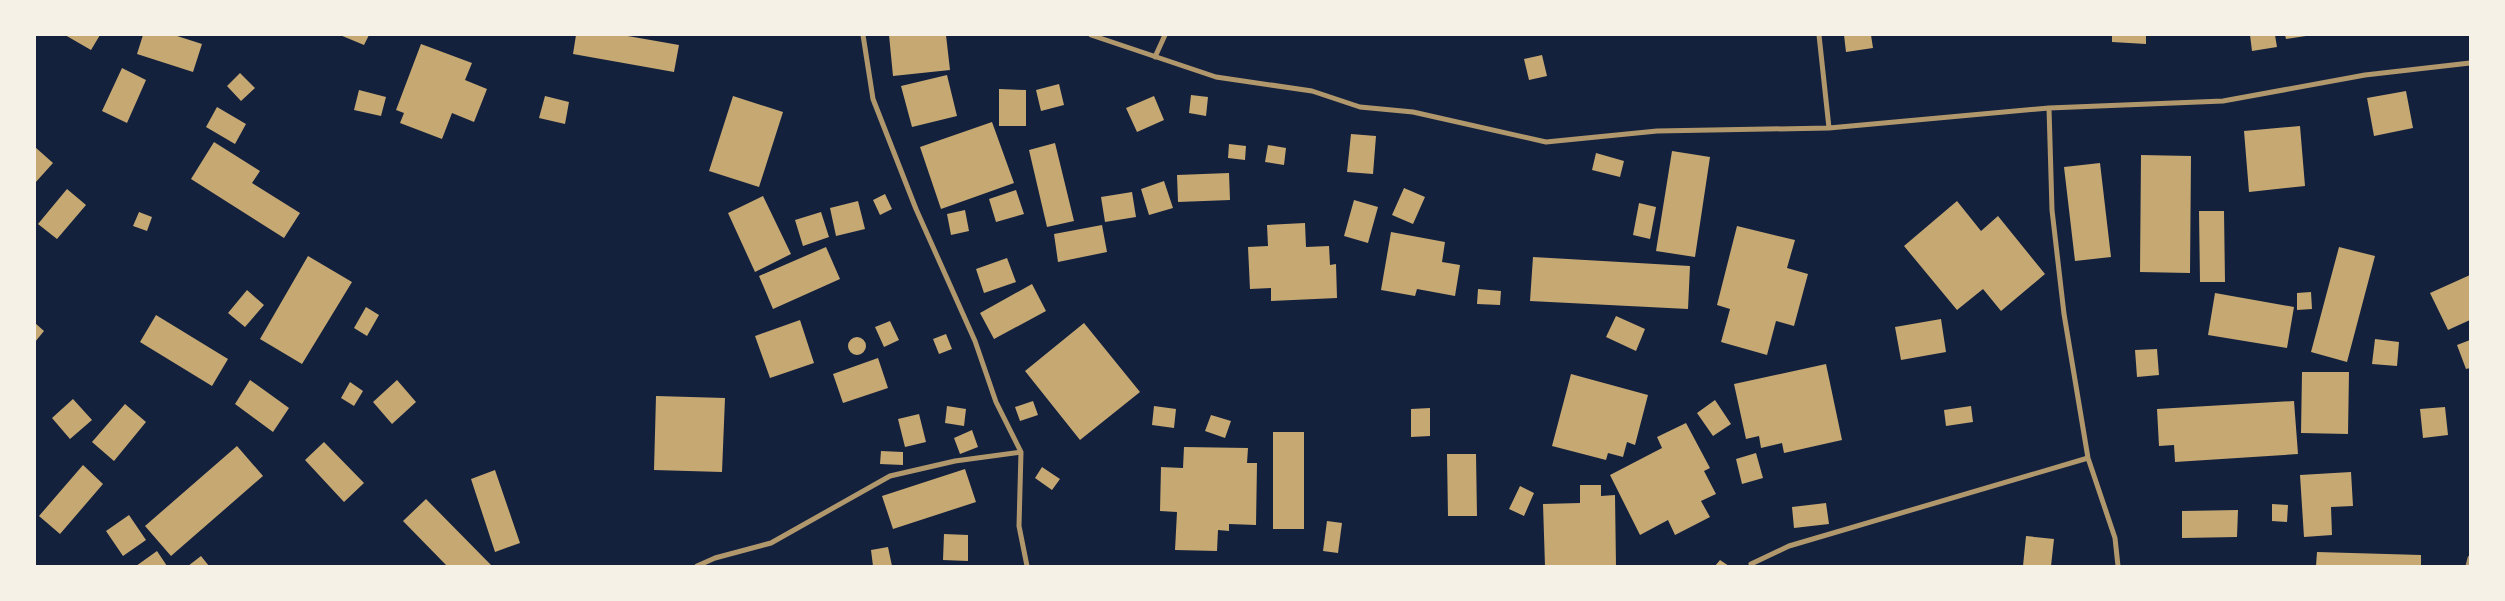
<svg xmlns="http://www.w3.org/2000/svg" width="2505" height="601" font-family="Commissioner,sans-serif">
<rect width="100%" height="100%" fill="#14213d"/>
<path fill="#c6a872" d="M65,35H100L91,50Z
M143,35H174L202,44L193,72L137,54Z
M340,35H369L364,45Z
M576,35H622L679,45L674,72L573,54Z
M889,35H946L950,70L893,76Z
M1844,35H1871L1873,48L1846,52Z
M2112,35H2146V44L2112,42Z
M2250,35H2275L2277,47L2252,51Z
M2285,35H2306V36L2286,39Z
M421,44L472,63L465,80L487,89L474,122L452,113L442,139L400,123L404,113L396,110Z
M1542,55L1547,76L1529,80L1524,59Z
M122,68L146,80L127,123L102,111Z
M240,73L255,88L241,101L227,86Z
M947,75L957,116L912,127L901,86Z
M1059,84L1064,105L1041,111L1036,90Z
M999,89L1026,90V126H999Z
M359,90L386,97L381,116L354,110Z
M2406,91L2413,128L2374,136L2367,98Z
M1191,95L1208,97L1206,116L1189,113Z
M545,96L569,102L565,124L539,118Z
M733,96L783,112L759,187L709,171Z
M1154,96L1164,120L1137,132L1126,108Z
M217,107L246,124L235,144L206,127Z
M992,122L1014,183L941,209L920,147Z
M2300,126L2305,186L2249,192L2244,131Z
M1351,134L1376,136L1373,174L1347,172Z
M214,142L260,171L252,183L300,213L284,238L191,179Z
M1055,143L1074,221L1047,227L1029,150Z
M1229,144L1246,146L1245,160L1228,158Z
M1268,145L1286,148L1284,165L1265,162Z
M35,147L53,163L35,183Z
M1672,151L1710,157L1695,257L1656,251Z
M1596,153L1624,161L1620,177L1592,170Z
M2141,155L2191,156L2190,273L2140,272Z
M2100,163L2111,257L2075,261L2064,167Z
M1229,173L1230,200L1178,202L1177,175Z
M1164,181L1173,208L1149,215L1141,189Z
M1404,188L1425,197L1413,224L1392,215Z
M67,189L86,205L57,239L38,224Z
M1016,190L1024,214L996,222L989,199Z
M1132,192L1136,217L1105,222L1101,197Z
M885,194L892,209L880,215L873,200Z
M763,196L791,254L755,272L728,213Z
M1354,200L1378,207L1368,243L1344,236Z
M858,201L865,229L836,236L830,208Z
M1957,201L1981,231L1998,216L2045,274L2001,311L1983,289L1957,310L1904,246Z
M1639,203L1656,207L1650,239L1633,235Z
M965,210L969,231L951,235L947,214Z
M2199,211H2224L2225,282H2200Z
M139,212L152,217L147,231L133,226Z
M821,212L829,237L803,246L795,220Z
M1305,223L1306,247L1329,246L1330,265L1336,264L1337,298L1271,301V288L1250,289L1248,247L1268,246L1267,225Z
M1102,225L1107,252L1058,262L1054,234Z
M1737,226L1795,240L1787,268L1808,274L1794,326L1776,321L1767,355L1721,342L1730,309L1717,305Z
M1391,232L1445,242L1442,262L1460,265L1455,296L1417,289L1415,296L1381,290Z
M826,247L840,279L773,309L759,276Z
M2339,247L2375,256L2347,362L2311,352Z
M308,256L352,282L302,364L260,339Z
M1533,257L1690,266L1688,309L1530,301Z
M1007,258L1016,282L984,293L976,269Z
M2470,275V320L2448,330L2430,293Z
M1032,284L1046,311L994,339L980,313Z
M1478,289L1501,291L1500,305L1477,304Z
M247,290L264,305L245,327L228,313Z
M2311,292L2312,309L2297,310V293Z
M2215,293L2294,307L2287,348L2208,335Z
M366,307L379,315L367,336L354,328Z
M156,315L228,359L212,386L140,342Z
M1616,316L1645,329L1636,351L1606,337Z
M1941,319L1946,352L1901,360L1895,327Z
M800,320L814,363L770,378L755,336Z
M890,321L899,340L884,347L875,327Z
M35,323L44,331L35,342Z
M1084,323L1140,392L1080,440L1025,371Z
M946,334L952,349L939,354L933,339Z
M848 346a9 9 0 1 1 18 0a9 9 0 1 1-18 0Z
M2375,339L2399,342L2397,366L2372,364Z
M2470,340V368L2466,369L2457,345Z
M2157,349L2159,375L2137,377L2135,350Z
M878,358L888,388L843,403L833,374Z
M1826,364L1842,440L1784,453L1782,443L1761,448L1759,436L1746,439L1734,384Z
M2302,372H2349L2348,434L2301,433Z
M1571,374L1648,395L1635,445L1627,442L1623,457L1608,453L1606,460L1552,446Z
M250,380L289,408L273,432L235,404Z
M397,380L416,402L392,424L373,402Z
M350,382L363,391L354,406L341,398Z
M656,396L725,398L722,472L654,470Z
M73,399L92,420L70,439L52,418Z
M1715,400L1731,424L1713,436L1697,413Z
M1033,401L1038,415L1020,421L1015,407Z
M2294,401L2298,454L2175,462L2174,445L2159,446L2157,409Z
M125,404L146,422L114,461L92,442Z
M947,406L966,409L964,426L945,423Z
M1154,406L1176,409L1174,428L1152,425Z
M1971,406L1973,422L1946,426L1944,410Z
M2445,407L2448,435L2423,438L2420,409Z
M1430,408V436L1411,437V409Z
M919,414L926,442L905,447L898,419Z
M1211,415L1231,421L1225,438L1205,431Z
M1686,423L1710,468L1704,471L1716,494L1701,501L1710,517L1675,535L1668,520L1640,535L1610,475L1662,448L1657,437Z
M972,430L978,447L960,454L954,438Z
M1273,432H1304V529H1273Z
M324,442L364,483L344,502L305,460Z
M237,446L263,476L171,556L145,526Z
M1184,447L1248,448L1247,463H1257L1256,525L1229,524V531L1218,530L1217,551L1175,550L1177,512L1160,511L1161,467L1183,468Z
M881,451L903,452V465L880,464Z
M1756,453L1763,478L1742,484L1736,459Z
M1447,454H1476L1477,516H1448Z
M83,465L103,484L60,534L39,516Z
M1042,467L1060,479L1052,490L1035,478Z
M965,469L976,502L893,529L882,496Z
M495,470L520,543L495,552L471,479Z
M2351,472L2353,506L2331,507L2332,535L2304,537L2300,475Z
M1580,485H1601V496L1615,495L1616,566H1545L1543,504L1580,503Z
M1520,486L1534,493L1524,516L1509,509Z
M426,499L492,566H447L403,521Z
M1826,503L1829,524L1794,528L1792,507Z
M2272,504L2288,505L2287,522L2272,521Z
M2238,510L2237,537L2182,538V511Z
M129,515L146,540L123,556L106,531Z
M1327,521L1342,523L1338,553L1323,551Z
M944,534L968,535V561L943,560Z
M2026,536L2054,539L2051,566H2023Z
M888,547L892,566H873L871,550Z
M157,551L167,566H136Z
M2317,552L2421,555V566H2316Z
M201,556L209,566H188Z
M1720,560L1729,566H1715Z"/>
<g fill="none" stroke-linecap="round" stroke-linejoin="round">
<path stroke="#b1986c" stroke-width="5" d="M863,35L873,99L916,209L975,341L996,402L1021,452L1019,526L1027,566
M1091,35L1216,77L1312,91L1360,107L1413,112L1546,142L1657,131L1829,128L2049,108L2223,101L2365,75L2470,63
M1819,35L1829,128
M1155,57L1165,35
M2049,108L2052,210L2064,314L2088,458L2115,538L2118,566
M1751,564L1789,546L2088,458
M697,566L715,558L771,543L890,476L955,461L1021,452
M2468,566L2470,558"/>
</g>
<rect width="2505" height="601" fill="none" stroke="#f6f1e7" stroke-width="72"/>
</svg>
